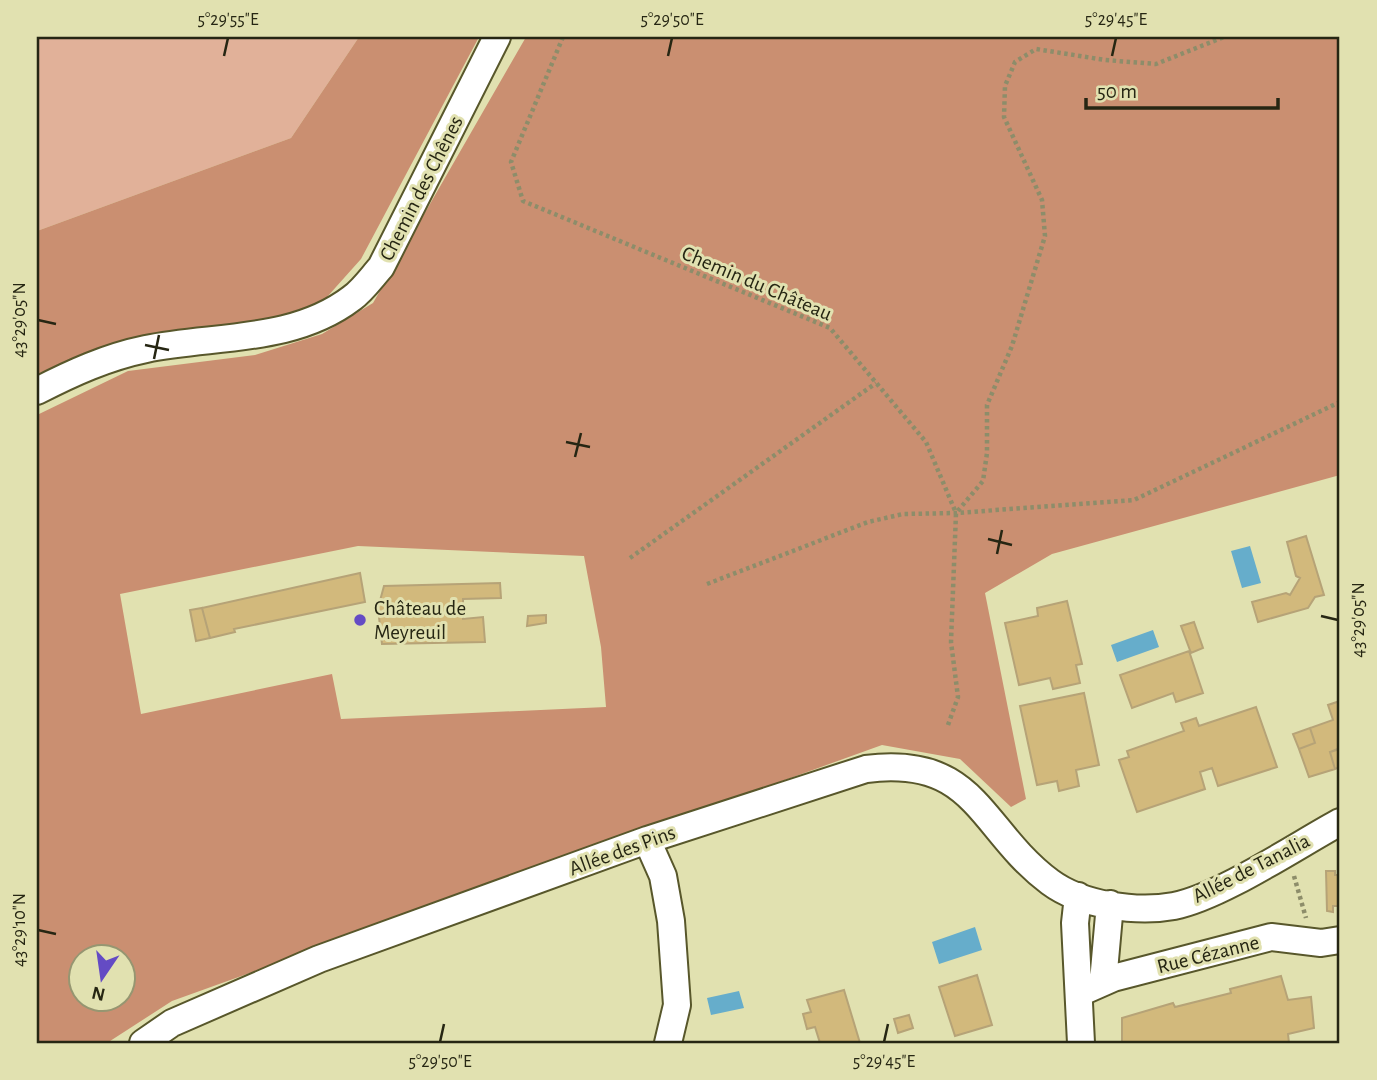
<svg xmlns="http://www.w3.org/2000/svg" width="1377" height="1080" font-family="'Alegreya Sans',sans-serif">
<rect width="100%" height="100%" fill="#e1e1b0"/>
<path fill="#e1b199" d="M37,37H359L291,138L37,231Z"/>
<path fill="#ca8f71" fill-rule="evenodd" d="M359,37H479L361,259L319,306L276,323L115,346L37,374V231L291,138Z
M526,37H1340V475L1052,554L985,593L1026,799L1011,807L960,759L882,745L172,1001L107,1043H37V415L128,371L255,355L322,334L373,303ZM358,546L584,556L601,647L606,707L341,719L332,674L141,714L120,594ZM80,958H122V1000H80Z"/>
<path fill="#66adcb" d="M1250,546L1261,583L1242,588L1231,551Z
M1153,630L1159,647L1117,662L1111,645Z
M975,927L982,950L939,964L932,942Z
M739,991L744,1008L711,1015L707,998Z"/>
<path fill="#d2b97c" stroke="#b6a377" stroke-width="2" d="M1306,536L1324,595L1315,597L1308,608L1258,622L1252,602L1286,593L1290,595L1300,578L1296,576L1287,542Z
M360,573L365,602L234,629L235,632L210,638L202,608Z
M500,583L501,598L463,599V619L483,617L485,642L382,644L378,608L384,586Z
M1067,601L1082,664L1076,665L1080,683L1053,689L1050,678L1019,685L1005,623L1038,616L1037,608Z
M202,608L210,638L196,641L190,610Z
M546,615V623L527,626L528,616Z
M1194,622L1203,648L1191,653L1181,626Z
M1189,651L1203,693L1176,702L1173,693L1132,708L1120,675Z
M1084,693L1099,765L1076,770L1079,786L1059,791L1057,781L1037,785L1020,706Z
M1340,701V748L1330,752L1335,769L1309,777L1299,749L1315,743L1310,728L1333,720L1328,705Z
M1256,707L1277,767L1218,786L1212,768L1200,772L1205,789L1137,812L1119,760L1129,757L1127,751L1184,731L1181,723L1196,718L1199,726Z
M1310,728L1315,743L1299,749L1293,734Z
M1340,749V767L1335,769L1330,752Z
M1326,871H1335V875H1340V911L1338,906H1333V912L1327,911Z
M977,975L992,1025L955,1036L939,987Z
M1281,976L1288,1000L1311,997L1314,1028L1288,1034L1289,1043H1122V1018L1173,1003L1175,1007L1231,993L1230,989Z
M844,990L860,1043H820L815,1027L807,1029L803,1014L811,1012L807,1000Z
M909,1015L913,1028L898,1033L894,1019Z"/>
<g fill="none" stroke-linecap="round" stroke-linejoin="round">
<defs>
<path id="minor" d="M37,391C72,373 107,357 146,349C215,335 293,343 352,298C363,290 372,277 381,267L497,37
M647,840L663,876L671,921L677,1005L668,1043
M1078,896L1075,923L1081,1043
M1103,982L1110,904
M1079,993L1113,978L1271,937L1321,943L1340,940
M143,1043L172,1023L319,959L647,840L866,769C977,755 979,829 1050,882C1081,905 1136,913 1174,906C1220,897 1296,846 1340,822"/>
</defs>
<use href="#minor" stroke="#58572b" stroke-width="30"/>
<path stroke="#8d8d6a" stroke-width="4.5" stroke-dasharray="3.5 3.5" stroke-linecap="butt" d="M563,37L511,162L523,201L830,328L926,442L956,513
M630,558L876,383
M707,584L868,522L903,514L956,513L1134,500L1340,402
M948,725L958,697L951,642L956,513L983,481L987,453V405L1012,346L1045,236L1042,200L1004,117L1005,86L1015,62L1036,49L1105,60L1156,64L1224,37
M1294,876L1306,918"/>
<use href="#minor" stroke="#fff" stroke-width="26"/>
</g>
<path fill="none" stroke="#262613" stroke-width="2.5" d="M224,56L228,38M668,56L672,38M1112,56L1116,38M38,320L56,324M145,345L169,350M154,359L159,335M566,442L590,447M575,457L581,433M988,539L1012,545M997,554L1002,530M1321,616L1338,620M38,930L56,934M440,1042L444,1024M884,1042L888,1024"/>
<circle fill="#644bc4" stroke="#e1e1b0" stroke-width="2.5" cx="360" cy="620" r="7"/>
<g text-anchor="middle" stroke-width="6" stroke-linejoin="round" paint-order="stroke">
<g font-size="21" fill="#262613" stroke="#e1e1b0">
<text transform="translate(421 188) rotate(-63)" y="7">Chemin des Chênes</text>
<text transform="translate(757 283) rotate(23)" y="7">Chemin du Château</text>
<text transform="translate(622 850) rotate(-20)" y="7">Allée des Pins</text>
<text transform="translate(1251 868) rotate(-27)" y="7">Allée de Tanalia</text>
<text transform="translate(1208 954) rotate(-14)" y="7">Rue Cézanne</text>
</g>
<g font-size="21" fill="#262613" stroke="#e1e1b0" text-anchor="start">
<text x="374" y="615">Château de<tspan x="374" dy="24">Meyreuil</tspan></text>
</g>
</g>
<rect width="1377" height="1080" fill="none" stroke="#e1e1b0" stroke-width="77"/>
<g transform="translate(102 978) rotate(193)"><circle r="33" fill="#e1e1b0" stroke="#969671" stroke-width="2"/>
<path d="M0-5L12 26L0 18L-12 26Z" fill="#644bc4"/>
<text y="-10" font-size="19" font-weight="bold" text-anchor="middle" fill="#262613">N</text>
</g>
<path d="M1086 98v10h192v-10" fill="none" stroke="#262613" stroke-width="3.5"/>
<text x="1097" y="98" font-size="21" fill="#262613" stroke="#e1e1b0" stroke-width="5" paint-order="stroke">50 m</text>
<rect x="38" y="38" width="1300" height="1004" fill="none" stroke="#262613" stroke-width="2.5"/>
<g font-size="18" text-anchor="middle" fill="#262613">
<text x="228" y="25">5°29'55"E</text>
<text x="672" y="25">5°29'50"E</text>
<text x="1116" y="25">5°29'45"E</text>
<text transform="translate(19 320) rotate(-90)" y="6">43°29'05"N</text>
<text transform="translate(1358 620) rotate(-90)" y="6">43°29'05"N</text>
<text transform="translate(19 930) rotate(-90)" y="6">43°29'10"N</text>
<text x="440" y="1067">5°29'50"E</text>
<text x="884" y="1067">5°29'45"E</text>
</g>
</svg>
